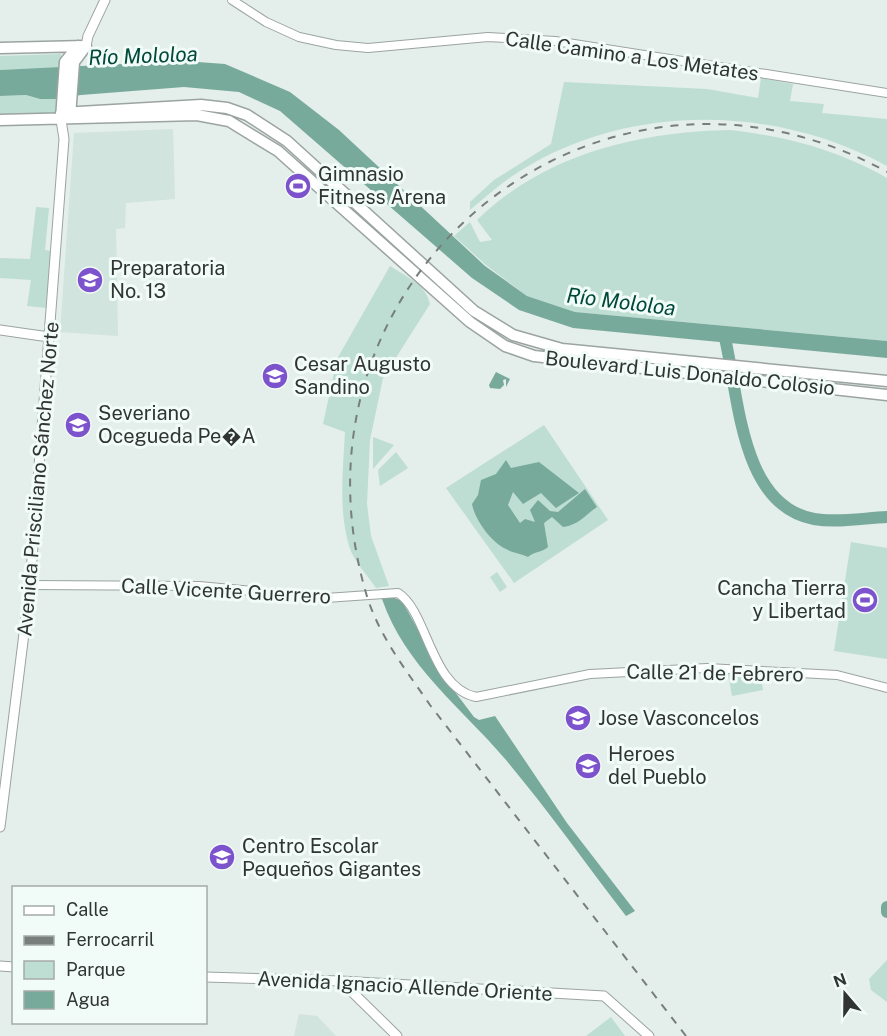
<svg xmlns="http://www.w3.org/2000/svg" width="887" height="1036" font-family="'Public Sans',sans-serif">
<rect width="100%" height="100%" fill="#e4eeea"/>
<path fill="#d1e4dd" d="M173,129L175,199L126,203L125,228L116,229L118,336L60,332L74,133Z
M299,1014L317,1016L336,1036H294Z"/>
<path fill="#beded3" d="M61,54L63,68L0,70V56Z
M761,78L793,84L790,101L824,104L822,113L887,119V166C776,105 630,102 520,171C502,182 486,197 470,210V202L494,180L551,144L564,82L707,89L758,98Z
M26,95L40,99H59V113L0,115V96Z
M730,130C788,137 835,149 887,178V341L575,312L527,296L486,265L454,236L470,222L480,242L492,240L477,220C545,154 637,132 730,130Z
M36,207L49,208L45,250L52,251L47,308L27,306L31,280L0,278V258L30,259Z
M390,266C405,276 426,284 430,304L383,378L370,440L367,504L371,536L389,586L376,588C368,576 355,562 350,549C338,512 343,469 345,432L323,424L337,359Z
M544,425L608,520L514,583L446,488Z
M373,437L394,445L373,469Z
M396,452L408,468L380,486L378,470Z
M851,542L887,548V659L834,651Z
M497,572L507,587L500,592L490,577Z
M728,674L761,676L763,690L732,696Z
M887,960V1002L871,990L869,979Z
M611,1017L625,1036H586Z"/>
<path fill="#78aa9b" d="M184,61L225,64L290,92L339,130L485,266L527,296L575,312L887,341V358L573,328L519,310L472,278L280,111L239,92L184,87L81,95L55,99H40L26,95L0,96V70Z
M496,372L510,379L506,387V379L503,380L504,385L500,389L490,388L489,385Z
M506,460L511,468L539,462L579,493L556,508L541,493L523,504L513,492L508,505L520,523L525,519L535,522L530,510L538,500L550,511L558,512L585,489L597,507C585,515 579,525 563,527L552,517L544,523L548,547C541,553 535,551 528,557C521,553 512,553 506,549C491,542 475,520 472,504L478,495L481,480L496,474Z
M392,597L402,601L446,680L474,717L479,720L495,716L567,823L635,911L626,916C586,864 548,810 506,760C461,707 405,666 382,599Z"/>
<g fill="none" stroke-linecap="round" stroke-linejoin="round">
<path stroke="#78aa9b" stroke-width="12" d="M724,334C739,393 739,505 814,519C837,523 864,518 887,517
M887,907V912"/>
<defs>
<path id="tertiary" d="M232,0L266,22L299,37L336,45L368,48L488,37L555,41L887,93
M30,585L199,586L326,598L398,593C428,612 430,687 476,697L590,674L707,668L837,675L887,688"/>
<path id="secondary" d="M86,46L88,36L105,0
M0,330L49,337
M0,827L30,585L64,139L61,120
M0,966L14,967
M206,977L341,981L604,996L649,1036
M341,981L397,1036"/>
<path id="primary" d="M0,48L86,46L74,62L70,117
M61,113L201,105L227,108L247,115L287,141L474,311L513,335L562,349L887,381
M61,119L65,62L78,46
M0,120L197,115L229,121L278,151L470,322L505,346L534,356L887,395"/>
</defs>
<use href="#tertiary" stroke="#9ba4a1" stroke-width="10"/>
<use href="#secondary" stroke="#9ba4a1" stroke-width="11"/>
<use href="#primary" stroke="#9ba4a1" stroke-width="13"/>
<use href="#tertiary" stroke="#fff" stroke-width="8"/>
<use href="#secondary" stroke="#fff" stroke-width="9"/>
<use href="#primary" stroke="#fff" stroke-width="10"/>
<path stroke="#777e7c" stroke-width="2" stroke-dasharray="8 8" stroke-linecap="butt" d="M686,1036L430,705C406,670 378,635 366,593C274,278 599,12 887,172"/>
</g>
<defs>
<symbol id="stadium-disc" viewBox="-11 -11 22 22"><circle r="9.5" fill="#7c53cc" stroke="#f1fbf7"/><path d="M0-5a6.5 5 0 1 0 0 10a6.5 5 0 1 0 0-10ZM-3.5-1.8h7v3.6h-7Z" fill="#fff"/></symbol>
<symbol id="school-disc" viewBox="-11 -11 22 22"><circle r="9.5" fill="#7c53cc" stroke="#f1fbf7"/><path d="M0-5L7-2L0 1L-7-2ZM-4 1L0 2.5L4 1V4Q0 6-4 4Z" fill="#fff"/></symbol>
</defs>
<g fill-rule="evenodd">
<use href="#stadium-disc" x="283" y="171" width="30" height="30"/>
<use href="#school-disc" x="75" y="265" width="30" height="30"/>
<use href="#school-disc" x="260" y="361" width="30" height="30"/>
<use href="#school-disc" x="63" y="410" width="30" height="30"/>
<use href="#stadium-disc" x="850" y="585" width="30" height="30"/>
<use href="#school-disc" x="563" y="703" width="30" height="30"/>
<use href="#school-disc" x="573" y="751" width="30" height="30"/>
<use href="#school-disc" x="207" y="842" width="30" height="30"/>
</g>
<g text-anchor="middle" stroke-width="6" stroke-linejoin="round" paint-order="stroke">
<g font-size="20" fill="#303433" stroke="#f1fbf7">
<text transform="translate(632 56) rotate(8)" y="7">Calle Camino a Los Metates</text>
<text transform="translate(690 373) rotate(6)" y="7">Boulevard Luis Donaldo Colosio</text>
<text transform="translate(38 479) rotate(-85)" y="7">Avenida Prisciliano Sánchez Norte</text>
<text transform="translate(226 591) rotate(3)" y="7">Calle Vicente Guerrero</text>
<text transform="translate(715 673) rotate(1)" y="7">Calle 21 de Febrero</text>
<text transform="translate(405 986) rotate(3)" y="7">Avenida Ignacio Allende Oriente</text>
</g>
<g font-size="20" fill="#303433" stroke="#f1fbf7" text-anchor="start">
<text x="318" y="181">Gimnasio<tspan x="318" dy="23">Fitness Arena</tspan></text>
<text x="110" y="275">Preparatoria<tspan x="110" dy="23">No. 13</tspan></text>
<text x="294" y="371">Cesar Augusto<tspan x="294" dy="23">Sandino</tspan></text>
<text x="98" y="420">Severiano<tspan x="98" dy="23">Ocegueda Pe�A</tspan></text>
<text x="846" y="595" text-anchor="end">Cancha Tierra<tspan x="846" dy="23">y Libertad</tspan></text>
<text x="598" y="725">Jose Vasconcelos</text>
<text x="608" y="761">Heroes<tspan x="608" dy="23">del Pueblo</tspan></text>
<text x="242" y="853">Centro Escolar<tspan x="242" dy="23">Pequeños Gigantes</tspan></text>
</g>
<g font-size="21" font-style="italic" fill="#004939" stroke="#f1fbf7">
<text transform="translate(143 56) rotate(-2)" y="7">Río Mololoa</text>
<text transform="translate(621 302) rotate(7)" y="7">Río Mololoa</text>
</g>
</g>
<rect x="12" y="886" width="195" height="138" fill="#f1fbf7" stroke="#a4aba9" stroke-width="1.5"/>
<rect x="24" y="906" width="30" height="9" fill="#ffffff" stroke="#a4aba9" stroke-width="1.5"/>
<text x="66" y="916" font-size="18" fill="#303433">Calle</text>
<rect x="24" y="936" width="30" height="9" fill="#777e7c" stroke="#a4aba9" stroke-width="1.5"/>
<text x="66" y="946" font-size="18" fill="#303433">Ferrocarril</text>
<rect x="24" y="961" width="30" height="18" fill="#beded3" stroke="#a4aba9" stroke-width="1.5"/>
<text x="66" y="976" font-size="18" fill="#303433">Parque</text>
<rect x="24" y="991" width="30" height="18" fill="#78aa9b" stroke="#a4aba9" stroke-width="1.5"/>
<text x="66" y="1006" font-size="18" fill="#303433">Agua</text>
<g transform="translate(845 994) rotate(340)" stroke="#f1fbf7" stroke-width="4.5" paint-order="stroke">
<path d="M0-4.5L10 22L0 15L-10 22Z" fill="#303433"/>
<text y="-9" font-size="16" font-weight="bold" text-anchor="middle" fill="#303433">N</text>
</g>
</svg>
